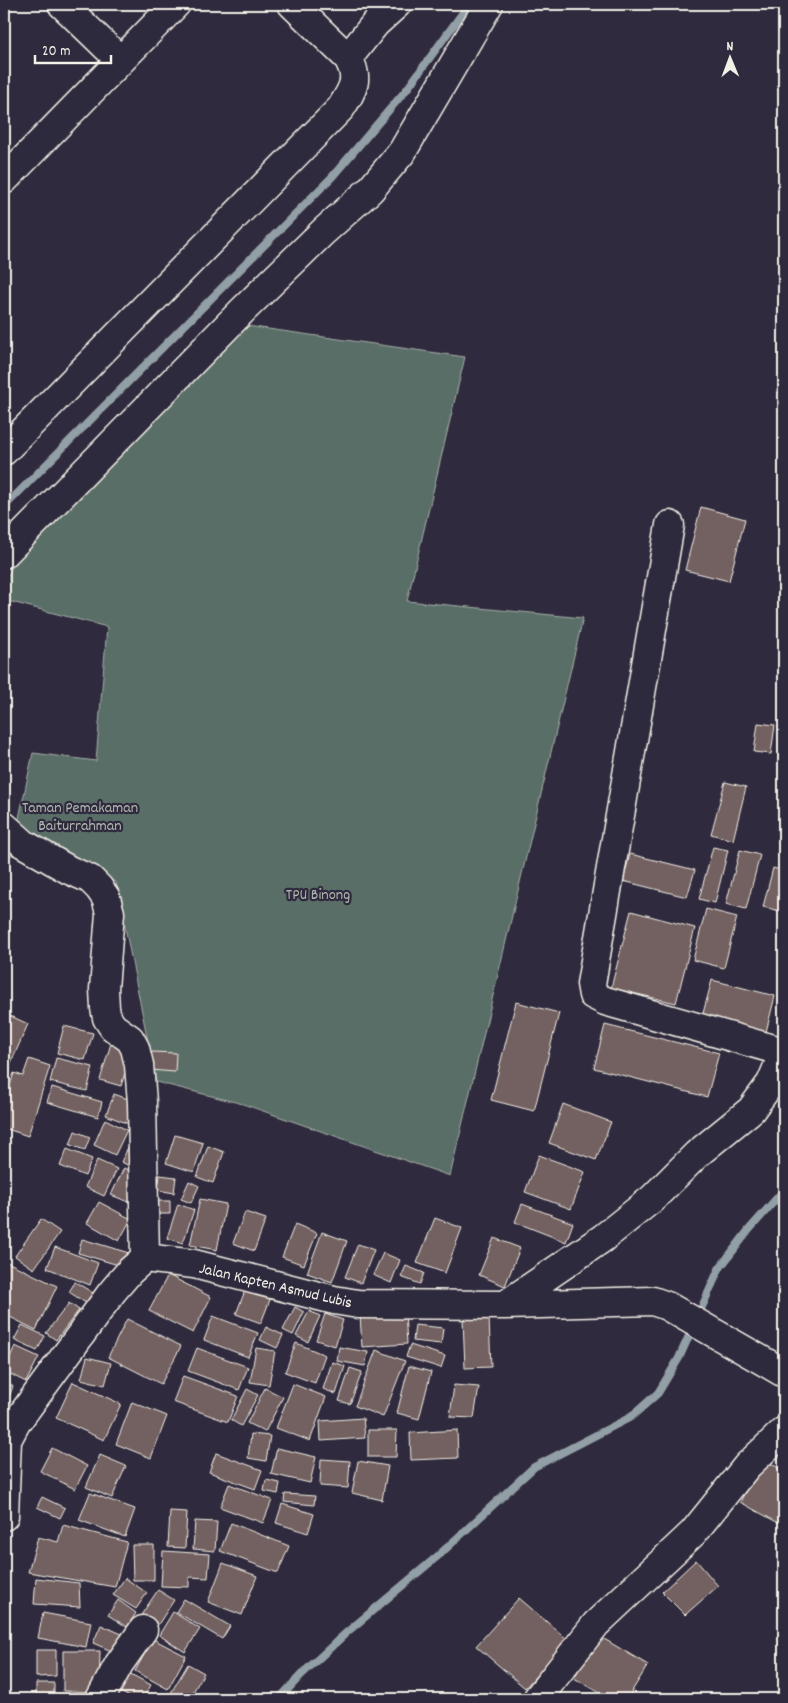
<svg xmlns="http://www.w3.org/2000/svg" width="788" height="1703" font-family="Dekko,sans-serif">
<rect width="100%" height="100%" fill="#2f2a3d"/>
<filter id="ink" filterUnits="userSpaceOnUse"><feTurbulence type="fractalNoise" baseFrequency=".02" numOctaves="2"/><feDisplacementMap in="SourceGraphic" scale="10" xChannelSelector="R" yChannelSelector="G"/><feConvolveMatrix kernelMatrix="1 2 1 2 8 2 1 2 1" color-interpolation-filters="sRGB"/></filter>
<g filter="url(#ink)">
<path fill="#5a6e67" stroke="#a7b0a8" d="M240,325L465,357L407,601L583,618L450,1176L243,1104L156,1082L116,882L11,855L33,753L96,761L107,627L4,600V584L35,519Z"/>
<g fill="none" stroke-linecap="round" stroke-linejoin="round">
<path stroke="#929fa6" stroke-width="8" d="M4,507L332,177L407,89L469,4
M279,1699L301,1675L346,1633L439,1555L534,1467L631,1417L658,1393L679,1358L719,1269L748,1231L784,1190"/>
</g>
<path fill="#736160" stroke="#f4f1e8" d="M701,507L745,519L729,581L685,570Z
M758,723L775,725L771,754L754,752Z
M725,782L746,787L733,840L711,834Z
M713,847L728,850L715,903L699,899Z
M740,850L760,855L746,909L726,904Z
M630,854L695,870L687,897L623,881Z
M773,868L784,871V912L763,907Z
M706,909L737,917L724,968L693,960Z
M631,911L695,928L676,1003L611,988Z
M712,980L775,996L766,1032L702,1017Z
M516,1002L559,1013L534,1111L491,1100Z
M4,1013L28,1024L10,1065L4,1062Z
M605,1025L719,1053L707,1097L594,1068Z
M64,1026L93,1033L85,1060L57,1053Z
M112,1040L133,1046L121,1086L100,1080Z
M151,1052L176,1053L175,1072L150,1070Z
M56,1058L93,1067L87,1091L50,1082Z
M29,1059L50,1066L28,1136L4,1128V1094L7,1095L14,1073L23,1076Z
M52,1087L102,1102L98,1117L47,1102Z
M114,1094L142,1104L134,1126L106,1115Z
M563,1104L611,1122L596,1160L549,1143Z
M105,1119L127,1130L115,1155L94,1145Z
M75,1131L90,1137L85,1150L70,1145Z
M175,1135L203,1143L194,1172L166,1163Z
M132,1139L130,1166L121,1162Z
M208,1146L224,1152L213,1183L197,1177Z
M67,1149L92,1159L85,1176L60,1166Z
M539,1155L585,1172L571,1209L525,1192Z
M97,1160L117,1169L104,1196L85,1187Z
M124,1168L141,1176L129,1202L111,1195Z
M160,1175L176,1177L174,1193L158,1190Z
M189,1181L199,1186L191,1203L181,1199Z
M200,1199L226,1204L217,1250L190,1245Z
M158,1201H170V1214H158Z
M99,1202L131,1219L119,1241L87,1223Z
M178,1204L194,1210L183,1243L167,1238Z
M522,1204L573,1223L566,1242L515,1222Z
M245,1212L266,1219L254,1251L233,1243Z
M435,1218L462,1228L445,1273L417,1263Z
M41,1219L60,1232L34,1269L15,1256Z
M295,1224L317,1233L304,1265L282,1257Z
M322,1232L347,1241L332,1282L307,1273Z
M494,1238L520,1248L505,1286L479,1275Z
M82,1239L129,1253L125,1267L78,1253Z
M358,1244L374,1250L361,1283L345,1277Z
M55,1247L98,1263L90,1285L47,1268Z
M383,1253L400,1260L391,1283L373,1275Z
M5,1261L57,1286L36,1330L4,1314V1264Z
M406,1266L424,1273L420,1284L401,1277Z
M168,1275L211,1297L193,1333L149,1311Z
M75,1282L95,1294L89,1305L69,1292Z
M246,1288L271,1297L261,1323L236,1314Z
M69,1303L79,1310L56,1340L46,1333Z
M295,1307L304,1312L293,1335L283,1330Z
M309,1311L320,1316L308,1342L296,1336Z
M405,1312L407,1344L362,1347L360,1315Z
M325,1314L343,1320L335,1346L316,1340Z
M213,1316L258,1333L248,1357L204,1340Z
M489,1318L491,1367L465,1368L463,1319Z
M127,1319L181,1346L161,1384L108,1357Z
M22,1325L45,1336L37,1351L14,1340Z
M415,1325L443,1328L441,1344L413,1341Z
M266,1327L283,1335L277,1348L260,1340Z
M296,1343L325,1355L315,1383L285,1372Z
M410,1345L445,1356L441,1368L406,1357Z
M15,1346L39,1357L26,1382L4,1371Z
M339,1347L368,1352L365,1366L337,1361Z
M197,1348L248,1367L239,1390L188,1371Z
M256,1348L275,1351L269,1385L250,1382Z
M376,1350L405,1361L383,1417L355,1406Z
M87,1357L111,1363L105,1385L81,1379Z
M332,1362L345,1366L336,1394L323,1389Z
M409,1366L431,1372L419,1419L397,1413Z
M350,1368L362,1372L350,1404L339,1401Z
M183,1376L238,1396L228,1422L173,1402Z
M4,1382L13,1386L4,1412Z
M73,1382L121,1404L104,1440L56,1418Z
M293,1384L326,1397L310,1441L276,1428Z
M454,1385L479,1387L474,1418L450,1417Z
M265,1388L283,1397L265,1432L247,1423Z
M247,1389L258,1395L241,1426L231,1420Z
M132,1402L167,1416L151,1458L116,1444Z
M363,1418L365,1438L321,1441L320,1421Z
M368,1430H397L396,1457H368Z
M457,1430L458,1458L411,1460L410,1433Z
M251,1434L270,1436L266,1461L248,1458Z
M52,1448L87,1466L75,1489L40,1471Z
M277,1448L316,1457L310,1483L271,1474Z
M216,1453L262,1470L255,1489L209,1472Z
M100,1455L126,1466L112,1498L86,1487Z
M321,1459L350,1461L348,1488L320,1486Z
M763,1459L784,1471V1526L740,1502Z
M358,1461L388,1466L382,1500L352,1493Z
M266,1480L280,1483L278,1494L264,1491Z
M229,1484L272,1500L263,1523L220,1507Z
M90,1493L135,1509L125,1537L79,1520Z
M285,1494L315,1496L314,1505L284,1502Z
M42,1497L65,1508L60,1518L37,1507Z
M282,1504L314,1514L308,1533L276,1523Z
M170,1511L187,1512L185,1548L168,1547Z
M195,1521L217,1522L215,1551L193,1549Z
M231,1523L289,1546L278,1573L220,1551Z
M63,1525L127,1542L115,1587L28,1572L38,1537L58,1542Z
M132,1545H154V1580H133Z
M163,1551L210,1554L208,1578L189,1577V1587L161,1586Z
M696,1560L718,1586L685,1615L662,1592Z
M223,1563L257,1576L242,1615L208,1602Z
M36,1578L79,1583L80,1607L34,1604Z
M125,1578L147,1593L136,1609L113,1595Z
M158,1590L174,1600L152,1634L135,1624Z
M519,1598L568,1640L525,1688L476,1646Z
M184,1599L230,1626L222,1639L176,1612Z
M118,1600L136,1613L127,1627L108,1615Z
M173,1612L200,1629L185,1652L159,1635Z
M43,1613L91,1622L86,1647L38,1638Z
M101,1625L131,1638L123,1656L93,1643Z
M599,1636L648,1665L627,1699H611L574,1678Z
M153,1639L186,1656L168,1689L135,1671Z
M36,1650H56V1676L36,1677Z
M63,1651H100L99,1692L63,1691Z
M188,1664L204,1673L189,1699H176L169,1696Z
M123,1670L151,1685L143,1699H134L112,1688Z
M36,1683H54V1699H36Z
M58,1697L82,1698V1699H58Z"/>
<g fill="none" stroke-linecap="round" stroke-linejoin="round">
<defs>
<path id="minor" d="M62,4L120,60
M348,58L375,24L397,4
M4,180L176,4
M4,451L341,108C353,89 360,79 348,58L292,4
M670,525L591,984L593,995L605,1001L784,1052
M4,554L242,311L323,232L370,190L402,152L489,4
M4,826L24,844L69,870L90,879L99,888L106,898L110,913L104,989L105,1008L107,1018L113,1027L130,1039L135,1048L139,1065L142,1102L145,1258
M505,1305L603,1238L653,1198L697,1154L751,1110L771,1083L784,1052
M4,1516L7,1440L16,1423L112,1292L130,1271L145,1258L194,1264L334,1300L358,1304L505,1305L653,1301L667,1306L784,1373
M100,1699L119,1664L143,1630
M537,1699L596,1624L693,1533L747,1466L784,1431"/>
</defs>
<use href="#minor" stroke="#f4f1e8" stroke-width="31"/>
<use href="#minor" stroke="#2f2a3d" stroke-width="28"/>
</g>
</g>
<g text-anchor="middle" stroke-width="4.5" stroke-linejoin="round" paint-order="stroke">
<g font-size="16" fill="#afb6ae" stroke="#2f2a3d">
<text x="80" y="812">Taman Pemakaman<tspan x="80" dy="18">Baiturrahman</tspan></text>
<text x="318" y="899">TPU Binong</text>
</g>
<g font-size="16" fill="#f4f1e8" stroke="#2f2a3d">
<text transform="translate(276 1284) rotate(13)" y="6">Jalan Kapten Asmud Lubis</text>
</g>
</g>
<rect width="788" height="1703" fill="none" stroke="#2f2a3d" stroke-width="20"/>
<rect x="10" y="10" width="768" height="1683" fill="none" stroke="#f4f1e8" stroke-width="2" filter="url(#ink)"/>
<g transform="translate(730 58) rotate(359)" stroke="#2f2a3d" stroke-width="4" paint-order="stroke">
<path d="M0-4L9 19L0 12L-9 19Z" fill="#f4f1e8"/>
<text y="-8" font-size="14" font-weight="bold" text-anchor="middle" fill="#f4f1e8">N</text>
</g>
<path d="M35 55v8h76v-8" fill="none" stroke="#f4f1e8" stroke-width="2.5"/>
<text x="42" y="55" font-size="15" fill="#f4f1e8" stroke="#2f2a3d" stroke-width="4" paint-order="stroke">20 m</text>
</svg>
